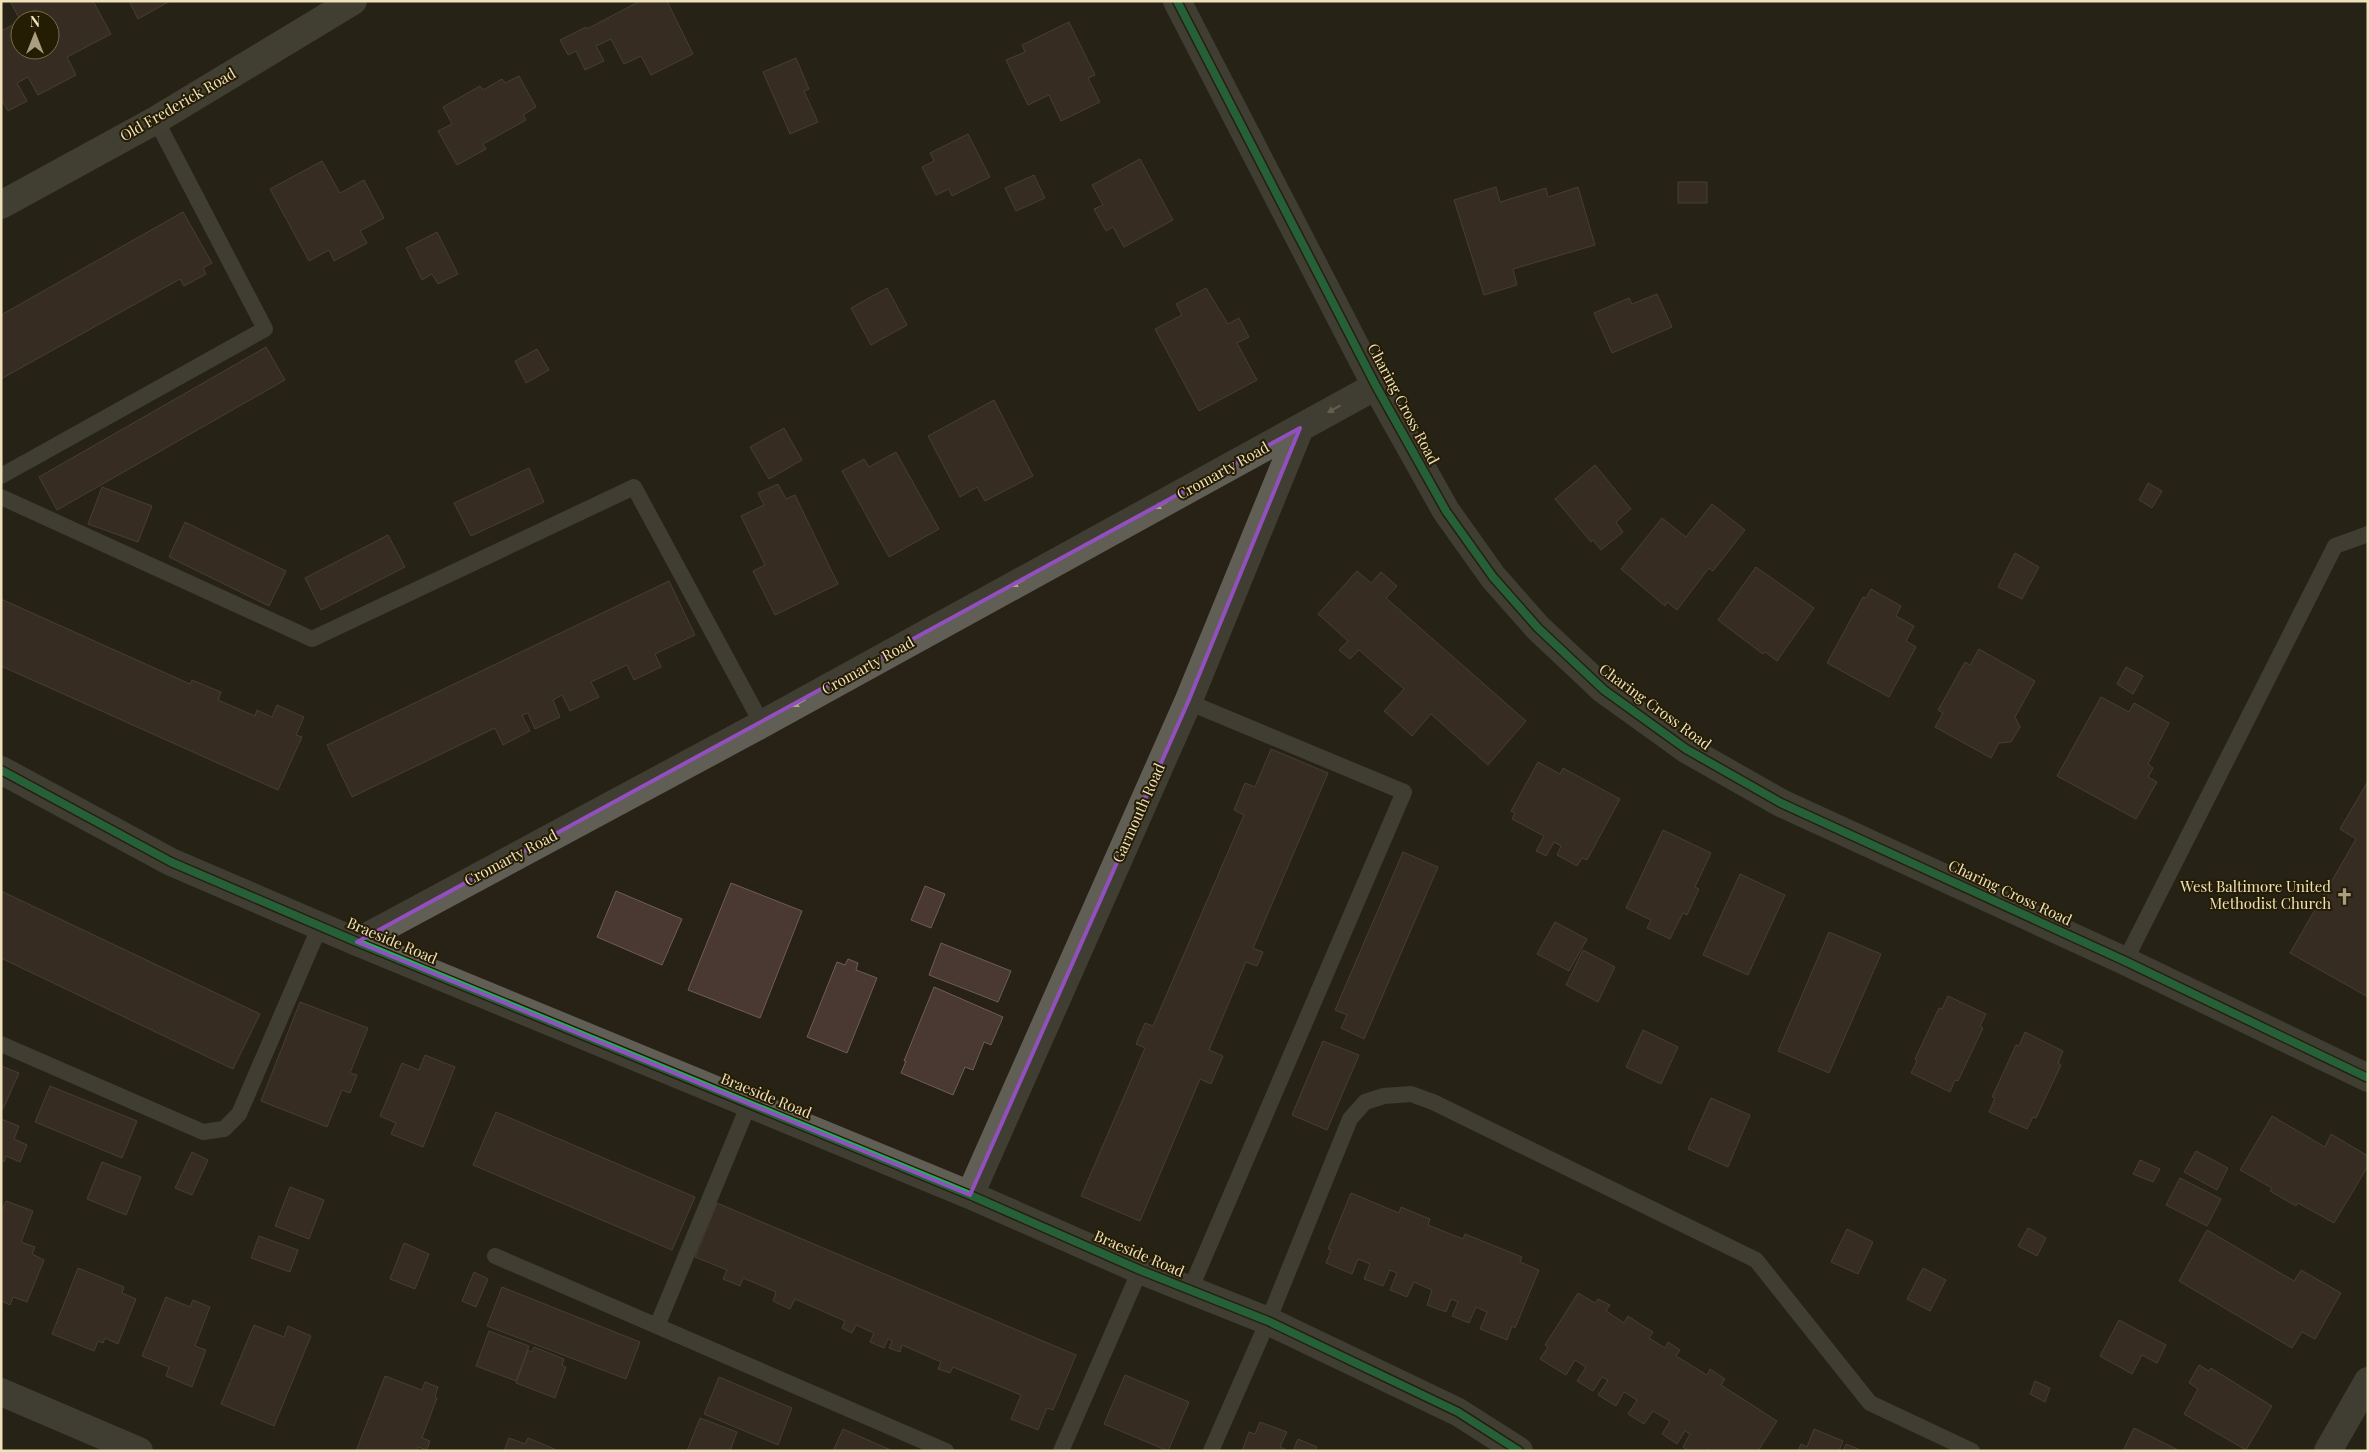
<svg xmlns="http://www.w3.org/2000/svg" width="2369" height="1452" font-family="'Playfair Display',serif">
<rect width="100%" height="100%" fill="#272215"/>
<path fill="#4a3932" stroke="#705d55" d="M10,1H93L111,34L67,57L76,75L38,95L28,77L17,83L27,101L8,111L1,99V31L20,21V50H50V20H20Z
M129,1H170L138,19Z
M640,1H667L693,54L651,75L641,56L624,64L611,39L596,46L604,61L585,70L576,51L568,55L560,40L586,27L587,29Z
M1069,22L1095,75L1088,78L1100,102L1061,121L1049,95L1028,105L1006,60L1025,52L1022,45Z
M796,58L809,89L804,91L818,122L790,134L763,72Z
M519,76L536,107L523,115L526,120L483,144L486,149L457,165L438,131L452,124L443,107L480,86L483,90L502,79L505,83Z
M968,134L990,177L952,196L949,189L936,195L922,167L934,161L930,153Z
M1140,159L1173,220L1124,247L1113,227L1106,231L1094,209L1103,205L1092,185Z
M322,161L340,193L364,180L384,218L360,231L367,243L334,261L329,250L309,261L270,189Z
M1034,175L1045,198L1016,211L1005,188Z
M1678,182H1707V203H1678Z
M1496,187L1500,202L1546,188L1548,197L1578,187L1595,245L1513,269L1517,285L1484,295L1454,200Z
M183,212L212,263L203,268L206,274L184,286L180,279L1,379V315Z
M437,232L458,274L438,284L432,274L422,280L406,248Z
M887,288L907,325L871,345L851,308Z
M1206,288L1228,324L1239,318L1249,337L1237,343L1257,380L1199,411L1155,329L1182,315L1176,304Z
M1657,294L1672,327L1612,353L1594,313L1629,298L1632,304Z
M266,347L285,380L57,510L39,477Z
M537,349L549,370L526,383L515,361Z
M994,400L1033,476L985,501L977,487L960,497L928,436Z
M784,428L802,460L769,479L750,447Z
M896,452L939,529L889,557L842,471L864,459L869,467Z
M1595,465L1631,509L1616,522L1623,532L1601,550L1593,540L1591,542L1555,499Z
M529,468L544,502L471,536L454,503Z
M2148,483L2162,491L2152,508L2139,500Z
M778,484L786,499L795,495L838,584L775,615L753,571L765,565L741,516L764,505L758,493Z
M102,487L152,506L138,542L88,524Z
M1712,504L1745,530L1713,571L1709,568L1677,610L1667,602L1665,606L1621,569L1662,518L1686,537Z
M185,522L286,571L269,606L169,557Z
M388,535L405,567L321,610L305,578Z
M2015,553L2039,567L2022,599L1998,587Z
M1756,567L1814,608L1777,661L1765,652L1763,654L1718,620Z
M1357,571L1371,583L1381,572L1397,586L1386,598L1526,721L1488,765L1431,714L1412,736L1384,711L1404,689L1359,650L1350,659L1339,650L1348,641L1318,614Z
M669,581L695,635L655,654L661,667L634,680L627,665L591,682L599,697L570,711L562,695L553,700L560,717L535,729L528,713L522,715L530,731L503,745L495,728L352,797L327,745Z
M1871,589L1901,606L1896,616L1914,626L1906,641L1916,647L1889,697L1827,663L1863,597L1866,598Z
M1,599L190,684L192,680L221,692L218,700L255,716L257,710L272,717L277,705L304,717L296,735L302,737L278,790L1,666Z
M1979,649L2035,681L2015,717L2020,727L2011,742L1999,743L1991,758L1935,727L1943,713L1938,710L1965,662L1970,665Z
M2126,667L2143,676L2133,694L2117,684Z
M2101,697L2129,712L2134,703L2169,723L2148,764L2153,768L2148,777L2157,782L2136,819L2057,776Z
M1271,749L1328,773L1253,948L1263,952L1257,966L1246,962L1209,1050L1223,1056L1211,1084L1200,1079L1140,1221L1081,1196L1145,1048L1136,1044L1145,1023L1153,1026L1244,815L1234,810L1245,783L1255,787Z
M1538,762L1560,774L1563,768L1620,799L1587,860L1582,858L1577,866L1557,855L1561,846L1554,842L1546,856L1536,851L1544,836L1512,819L1515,813L1511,811Z
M2368,781V997L2290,953L2356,839L2340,829Z
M1663,830L1711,853L1695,887L1699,889L1687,915L1683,913L1670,939L1647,928L1651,920L1626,908Z
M1403,852L1438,867L1364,1039L1341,1028L1347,1015L1335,1010Z
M1740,874L1785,895L1748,975L1703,955Z
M731,883L802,911L760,1018L688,990Z
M925,886L945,894L931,928L911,920Z
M1,891L260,1014L233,1069L1,958Z
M616,891L682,919L662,965L597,937Z
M1555,922L1587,939L1569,971L1537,954Z
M1829,932L1881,954L1829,1073L1778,1051Z
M941,943L1011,971L998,1002L929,975Z
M1583,950L1615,967L1598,1002L1566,985Z
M848,959L858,963L856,970L877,978L847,1053L807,1037L837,962L845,965Z
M934,987L1003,1017L991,1045L984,1042L973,1070L965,1067L953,1095L901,1073L906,1061H904Z
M1948,996L1986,1014L1980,1026L1983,1028L1958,1081L1955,1080L1950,1092L1911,1073L1917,1061L1915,1059L1939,1008L1942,1009Z
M300,1002L368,1028L350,1073L357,1075L350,1093L342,1090L327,1127L261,1101Z
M1643,1030L1678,1047L1661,1084L1626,1067Z
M2025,1032L2063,1051L2058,1063L2061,1065L2036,1118L2033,1117L2027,1129L1989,1112L1995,1098L1992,1097L2016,1045L2019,1046Z
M1323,1041L1359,1055L1327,1130L1292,1115Z
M425,1055L455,1067L423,1147L391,1134L396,1123L380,1116L402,1063L419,1070Z
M1,1066L19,1073L3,1109L1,1108Z
M50,1086L137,1121L122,1158L35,1122Z
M1711,1098L1750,1115L1728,1167L1688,1149Z
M496,1112L695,1197L672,1250L473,1165Z
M2272,1116L2325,1147L2331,1134L2368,1156V1166L2334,1223L2298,1203L2296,1206L2270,1191L2272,1188L2240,1170Z
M1,1119L19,1126L14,1139L27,1145L20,1162L6,1156L4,1162L1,1160Z
M2196,1151L2228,1168L2217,1190L2184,1172Z
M192,1152L208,1160L192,1195L175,1188Z
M2140,1160L2160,1169L2153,1182L2133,1174Z
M102,1162L141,1177L126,1215L87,1199Z
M2180,1178L2221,1199L2207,1226L2166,1205Z
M290,1187L324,1200L309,1239L275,1226Z
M1351,1193L1399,1213L1401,1207L1430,1219L1428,1225L1463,1239L1465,1234L1522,1257L1520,1262L1539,1270L1515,1328L1512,1326L1507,1340L1480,1329L1487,1312L1476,1307L1469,1323L1452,1316L1458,1302L1451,1299L1446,1312L1427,1305L1432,1290L1414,1282L1407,1297L1390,1290L1397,1273L1390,1270L1383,1286L1364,1279L1370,1264L1358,1259L1352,1274L1326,1263L1331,1250L1328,1249Z
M6,1201L33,1211L21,1242L35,1247L32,1254L44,1260L27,1302L13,1297L10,1305L1,1301V1213Z
M717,1203L1076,1355L1053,1410L1047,1408L1038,1430L1011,1419L1021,1395L953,1367L950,1373L938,1369L941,1362L902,1345L900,1352L889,1348L892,1341L888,1339L884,1348L870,1342L874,1333L856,1325L852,1333L842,1328L845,1321L795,1299L790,1309L773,1301L776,1292L743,1278L740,1286L723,1279L727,1270L695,1257Z
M2028,1228L2046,1238L2037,1256L2018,1246Z
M1847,1229L1873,1242L1858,1274L1831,1262Z
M2207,1230L2294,1281L2301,1270L2341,1293L2315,1339L2302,1332L2292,1348L2179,1281Z
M259,1236L298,1250L290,1272L251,1258Z
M404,1243L429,1254L415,1289L390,1279Z
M78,1268L124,1287L122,1293L136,1299L118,1344L105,1338L103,1343L98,1341L94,1351L52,1334Z
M1923,1268L1946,1280L1930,1311L1907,1299Z
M474,1272L488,1279L476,1307L462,1301Z
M502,1287L640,1342L626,1379L487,1326Z
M1578,1293L1595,1303L1598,1299L1610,1305L1606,1311L1624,1323L1628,1316L1640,1324L1653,1332L1649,1338L1665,1348L1668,1342L1680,1350L1676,1356L1707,1375L1710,1369L1725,1379L1721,1385L1777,1421L1758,1451H1712L1708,1449L1707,1451H1688L1683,1447L1690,1434L1685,1431L1677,1444L1662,1434L1670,1421L1653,1411L1644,1424L1628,1414L1637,1400L1624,1392L1616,1406L1598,1395L1608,1380L1602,1377L1593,1391L1577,1381L1586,1367L1575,1360L1566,1375L1540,1359L1548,1347L1545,1345Z
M166,1297L190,1307L193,1300L210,1307L195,1346L206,1350L192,1387L166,1376L169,1367L142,1356Z
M2119,1320L2166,1345L2157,1363L2142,1355L2132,1374L2100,1356Z
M254,1325L284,1337L288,1326L311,1336L274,1426L221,1404Z
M489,1331L529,1346L516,1381L476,1366Z
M534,1347L564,1359L562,1365L566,1367L555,1398L516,1383L528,1350L532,1352Z
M2199,1365L2209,1371L2211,1368L2272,1406L2246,1450L2184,1414L2198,1389L2189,1383Z
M1125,1375L1189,1402L1168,1451L1104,1424Z
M385,1376L422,1390L425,1382L438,1387L435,1396L437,1398L422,1438L430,1441L427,1450L418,1447L417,1451H356Z
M719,1377L792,1408L778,1445L704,1414Z
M2035,1381L2050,1388L2045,1402L2030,1394Z
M700,1418L737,1432L730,1451H687Z
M1260,1422L1287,1432L1280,1447L1288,1451H1242L1249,1432L1255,1434Z
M2134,1428L2180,1451H2123Z
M843,1429L893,1451H833Z
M1814,1429L1843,1441L1839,1451H1798L1801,1444L1807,1447Z
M509,1438L525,1444L528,1438L559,1451H504Z
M1298,1439L1317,1447L1315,1451H1293Z
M1846,1444L1863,1451H1843Z"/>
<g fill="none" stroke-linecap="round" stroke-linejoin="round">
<path stroke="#615e55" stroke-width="16" d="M1,476L265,329L156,120
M1,497L312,639L634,487L762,724
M1188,702L1404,792L1190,1290
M2125,961L2335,546L2368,534
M1,1044L203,1132L224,1129L239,1114L320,926
M495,1256L946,1451
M657,1326L749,1104
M1061,1451L1140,1270
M1211,1451L1268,1321L1350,1119L1365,1102L1384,1096L1411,1094L1433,1102L1756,1260L1870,1403L1972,1451"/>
<path stroke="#615e55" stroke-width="28" d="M1177,1L1376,386L1446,511L1493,577L1538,628L1604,690L1686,749L1781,803L2125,961L2368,1078
M1,770L171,862L357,942L970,1195L1140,1270L1268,1321L1458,1412L1519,1451
M357,942L762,724L1376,386
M970,1195L1188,702L1300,428
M1,1392L139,1451
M2328,1451L2368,1381"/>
<path stroke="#635f54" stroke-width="28" d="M1,205L156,120L353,1"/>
<defs>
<path id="cycleway" d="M1177,1L1376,386L1446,511L1493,577L1538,628L1604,690L1686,749L1781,803L2125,961L2368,1078
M1,770L171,862L357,942L970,1195L1140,1270L1268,1321L1458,1412L1519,1451"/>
</defs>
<use href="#cycleway" stroke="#251c04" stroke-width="11"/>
<use href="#cycleway" stroke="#26ab63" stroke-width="8"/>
</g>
<defs><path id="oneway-solid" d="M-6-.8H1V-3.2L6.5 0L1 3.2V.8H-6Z" transform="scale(1.25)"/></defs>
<g fill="#afa68d">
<use href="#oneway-solid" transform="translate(1334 409) rotate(151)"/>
<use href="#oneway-solid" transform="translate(1161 505) rotate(151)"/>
<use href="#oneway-solid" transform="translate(1018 583) rotate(151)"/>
<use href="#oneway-solid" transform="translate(799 703) rotate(151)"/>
</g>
<path d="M0 0H2369V1452H0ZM1300,428L1188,702L970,1195L357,942Z" fill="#272215" fill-opacity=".55" fill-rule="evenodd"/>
<path fill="none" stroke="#9250be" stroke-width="4" stroke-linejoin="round" d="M1300,428L1188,702L970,1195L357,942Z"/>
<defs>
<symbol id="church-bare" viewBox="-9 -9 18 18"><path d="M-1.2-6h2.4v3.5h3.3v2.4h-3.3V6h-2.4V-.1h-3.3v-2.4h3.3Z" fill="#a99e81" stroke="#251c04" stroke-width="2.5" paint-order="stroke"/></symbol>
</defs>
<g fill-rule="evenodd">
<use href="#church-bare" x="2332" y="884" width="25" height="25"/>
</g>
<g text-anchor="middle" stroke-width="4" stroke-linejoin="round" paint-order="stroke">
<g font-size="15" fill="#efe1bb" stroke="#251c04">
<text transform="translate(178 105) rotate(-30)" y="5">Old Frederick Road</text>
<text transform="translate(1403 404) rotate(62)" y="5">Charing Cross Road</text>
<text transform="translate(1223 471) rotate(-29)" y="5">Cromarty Road</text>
<text transform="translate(868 666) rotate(-29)" y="5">Cromarty Road</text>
<text transform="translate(1655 707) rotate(36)" y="5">Charing Cross Road</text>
<text transform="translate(1139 813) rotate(-66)" y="5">Garmouth Road</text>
<text transform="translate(511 858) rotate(-28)" y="5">Cromarty Road</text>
<text transform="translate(2010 893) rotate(25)" y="5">Charing Cross Road</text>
<text transform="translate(392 941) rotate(23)" y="5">Braeside Road</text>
<text transform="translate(766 1096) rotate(22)" y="5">Braeside Road</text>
<text transform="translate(1139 1254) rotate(23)" y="5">Braeside Road</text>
</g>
<g font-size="15" fill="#efe1bb" stroke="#251c04" text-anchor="end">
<text x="2331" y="892">West Baltimore United<tspan x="2331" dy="17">Methodist Church</tspan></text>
</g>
</g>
<rect width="2369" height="1452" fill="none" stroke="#efe1bb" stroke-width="5"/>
<g transform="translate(35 35)"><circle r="24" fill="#251c04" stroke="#766b4d"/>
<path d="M0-4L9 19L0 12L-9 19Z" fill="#a99e81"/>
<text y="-8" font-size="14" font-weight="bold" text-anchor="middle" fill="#efe1bb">N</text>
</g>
</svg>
